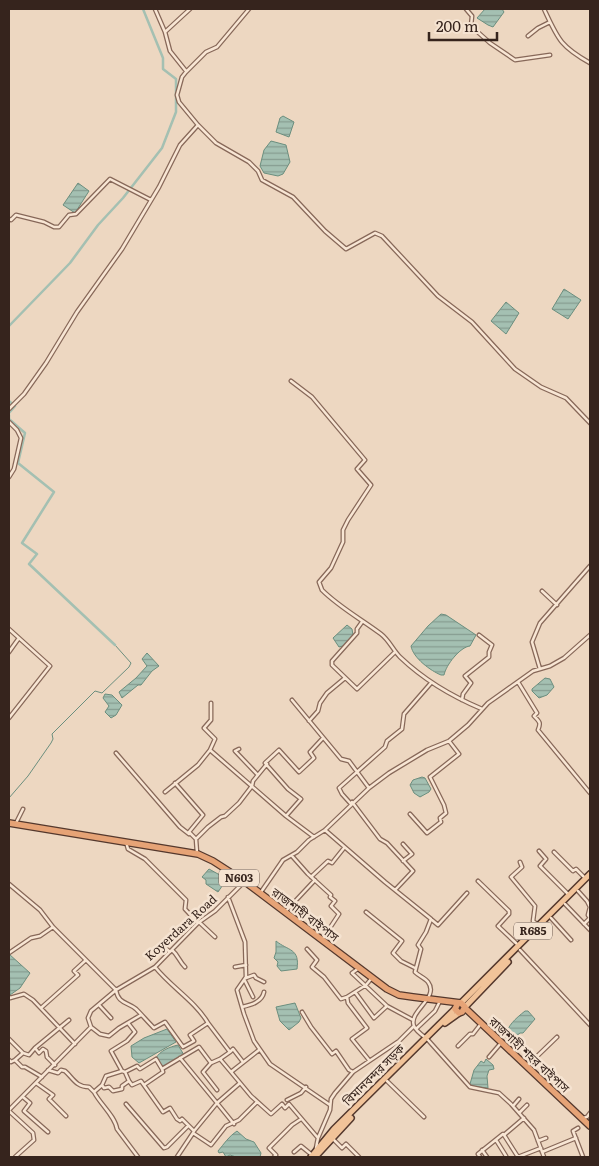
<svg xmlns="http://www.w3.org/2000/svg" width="599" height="1166" font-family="Literata,'Noto Sans Bengali',serif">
<defs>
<pattern id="water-rules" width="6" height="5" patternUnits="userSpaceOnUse" patternTransform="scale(1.25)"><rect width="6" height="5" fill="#a4c0b2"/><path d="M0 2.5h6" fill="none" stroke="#869c90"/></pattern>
</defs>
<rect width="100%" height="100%" fill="#edd7c1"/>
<path fill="url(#water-rules)" stroke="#6b8e7e" d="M485,9H502L504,12L493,27L488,25L477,18Z
M283,116L294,122L289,137L276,132L280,118Z
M271,141L286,145L290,162L283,174L278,176L264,173L260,166L264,150Z
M78,183L89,191L75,213L63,205Z
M564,289L581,300L568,319L552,309Z
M506,302L519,313L506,334L491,321Z
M441,614L446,615L476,635L470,646C460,647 446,665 444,675H441C431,671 413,658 411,646L428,626Z
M347,625L352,629L353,635L343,646L339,647L333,638Z
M147,653L159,666L152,671L141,685H138L122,698L119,692L136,678L147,666L142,659Z
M545,678L550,679L554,687L547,695L539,698L532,691V689Z
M105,694L112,695L122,705L116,715L111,718L105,712L109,706L103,698Z
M422,777L425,778L431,789L429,792L420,797L414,793L410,785L413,780Z
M209,869L227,879L218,892L206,884V880L202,877Z
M276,941C288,951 300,948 297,969L281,971L277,966L278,962L274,958L276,952Z
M9,954L30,973L20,988L10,995Z
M295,1003L301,1018L299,1022L289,1030L280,1021L276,1007Z
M525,1011H528L535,1019L523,1033H520L515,1037L507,1039L505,1037C508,1025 515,1019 525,1011Z
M167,1029L176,1042L139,1063L132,1057L131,1046L144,1038Z
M178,1045L184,1055L161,1068L156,1058C160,1051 169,1047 178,1045Z
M486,1059L493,1065L494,1069L489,1070L487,1076L488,1088L471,1086L470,1084L474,1070L481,1061L484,1063Z
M237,1131L246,1139L254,1142L261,1153L260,1157H236L230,1155L226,1157L223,1152L219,1153L218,1151C224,1144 229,1136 237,1131Z"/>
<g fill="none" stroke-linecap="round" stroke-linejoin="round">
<path stroke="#6b8e7e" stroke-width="1" d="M9,798L28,776L51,743L53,739L52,734L95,691L102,693L129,667L131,663L115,645"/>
<path stroke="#a4c0b2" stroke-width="2.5" d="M9,326L70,263L98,225L123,198L162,148L176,112V79L163,69V58L143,9
M9,401L15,406L9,413
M9,415V419L25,433L18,463L54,492L22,543L37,554L29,564L115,645"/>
<defs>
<path id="minor" d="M155,9L165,32L170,51L186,71
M249,9L217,47L206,52L186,72L182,77L177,95L179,102L198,125L216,143L249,162L258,171L262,180L293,197L325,231L346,249L375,233L382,236L438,296L472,322L515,369L541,387L566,398L590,423
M466,9L472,16L471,26L490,43L515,60L550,55
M544,9C558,39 560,46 590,63
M165,32L190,9
M528,36L538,28L550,22
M9,219L11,220L16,215L44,222L54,227H59L69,215L76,214L110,179L151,200
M291,381L312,397L365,460L357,469L371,485L348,520L343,530V542L331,568L319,582L322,590C339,607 361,619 381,634C389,640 393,650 400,657C424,680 451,696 482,709
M9,409L24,394L46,363L77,312L122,249L159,187L180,145L198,125
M9,422L17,430L21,438L14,469L9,477
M542,591L557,605
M362,622L357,629V633L332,661V665L357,689L395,652
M9,629L50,666L9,718
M9,652L19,638
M540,669L532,642L540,623L590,566
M518,682L537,713L534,716C540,722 541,723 538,730L590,793
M292,700L341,759L349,761L369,788
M462,700L463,694L471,683L465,676L489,657V652L492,645L479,635
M309,721L318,711L320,703L327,693L345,678
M239,749L235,751L257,774
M210,750L215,739L204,728L211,720V703
M116,753L180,827L189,834
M175,783L203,815L189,832L196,839
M165,792L198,765L210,750L286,816L314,837
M352,802L380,839L387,843L413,871L395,890
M351,804L342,794L339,788L385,747L387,741L402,729L404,714L431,683
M410,814L427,833L441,822L440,818L446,813L444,805L430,777L459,754L449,741
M286,816L301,799L288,789L265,763L279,750L299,772L314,758L310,752L323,738
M16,823L23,809
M325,830L385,882L431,919L426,932L418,945L421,949L415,972C419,976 425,978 428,982C440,998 408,1011 414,1026C416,1031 422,1035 426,1038
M126,842L128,849L145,859L186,900L185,909L198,923
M403,844L412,854L403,861
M539,851L546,859L540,866L569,895
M554,852L573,871L576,869L585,878
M197,853L196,839L208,827L221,817L225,816L239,803L252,786L253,781L267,764
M292,856L308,874L331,895L330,897L335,901L331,906L339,914L322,940
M520,862L522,867L511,877L535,906L533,921L541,928
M311,877L328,861L332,863L344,848
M478,881L509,911V914L498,926L518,945
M9,884L40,910L53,927
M578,891L587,901L590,907L588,915L590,918L584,924
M261,892L283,860L297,852L309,840L325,830L369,788L389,773L427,750L449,741L468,725L488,703L533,671L550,666L564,658L590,635
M228,897L245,942L246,977L237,990L244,1014L254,1041L270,1064L330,1105
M565,904L590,930
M285,912L315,880
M366,912L402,941L393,953L401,961L415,968
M551,918L571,940
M432,920L438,925L467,893
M199,922L215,937
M161,944L170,952
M307,949L317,960L312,967L324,977L341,999L347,997
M172,950C178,955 179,961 185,967
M520,950L590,1025
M9,953L31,938L40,936L53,927L116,990C118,1004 128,1002 136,1009C142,1015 148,1022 154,1028L165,1022L183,1047L194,1041L190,1035L208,1023L230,1052L233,1049L243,1062
M155,967C171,987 195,1001 208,1023
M235,967L246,965
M359,968L352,973L387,1006L413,1020
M246,978L254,975L256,978L264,982
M245,981L253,997
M355,992L374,1018L387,1006
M9,997L10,998L24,994L33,1000L75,1044
M99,1005L111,1018
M242,1007C251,1005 262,1002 264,992
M41,1008L78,975L74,971L86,960
M302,1012L311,1027L332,1054L336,1051L349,1070L353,1072
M128,1023L135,1032L127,1041L111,1051L122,1071L125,1072L137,1066L140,1069L156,1059L162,1069
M91,1027L100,1034L109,1036L119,1028L141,1015
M416,1029L435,1011L440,1001
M9,1039L23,1053L15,1060L22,1067H25L42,1077
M428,1040L470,1087L499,1093L511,1104L534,1130L544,1157
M458,1046L470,1034H473L480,1025
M259,1050L231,1072L251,1096L271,1114L282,1104L285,1108L289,1104L318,1138
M23,1053L29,1055L35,1048
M489,1057L501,1043
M180,1058L217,1103L194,1131
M220,1059L230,1052
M9,1060L11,1062L15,1060
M369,1060L352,1039L367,1028L348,1003L347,997L366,985L371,979
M211,1063L203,1072L217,1090
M55,1065L47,1057L46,1051L43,1049L39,1053L35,1048L69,1020
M527,1066L557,1037
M48,1070L58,1073L61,1070L65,1071C73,1078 76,1087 89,1087L94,1092L102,1085L104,1088L109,1087L113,1091L122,1089V1086L129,1081L125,1072
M129,1081L132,1085L141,1081L163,1112L170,1108L177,1119L180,1121L182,1119L194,1131L193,1133L211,1145L226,1126L239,1120L257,1102
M387,1081L424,1117
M36,1083L53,1095L49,1099L66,1116
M102,1085L106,1076L122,1071
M144,1085L163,1072L162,1069L199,1047L211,1063L220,1059L231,1072
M94,1092C100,1104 115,1116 117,1129L138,1157
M23,1097L30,1103L24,1111L48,1132
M287,1100L301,1093L306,1087
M126,1104L164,1148L167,1147L188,1126
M513,1106L519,1099
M9,1110L91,1027L88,1018L91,1011L116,990L155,967L198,923L215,911L244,882
M9,1111L33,1133L34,1140L15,1157
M519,1113L527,1105
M583,1118L587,1117L590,1113
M234,1124L217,1103L240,1083
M578,1128L573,1131L583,1157
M333,1139L342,1148L346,1144L359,1157
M496,1140L506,1156
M538,1141L546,1138
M316,1148L318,1138L330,1110L331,1099L335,1093L353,1072L399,1041L414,1026
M482,1150L487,1157
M294,1152L301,1146L312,1155
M542,1152L576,1138
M177,1157L193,1133
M274,1157L276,1155L269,1148L292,1125L301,1119
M480,1157L478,1154L503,1134L504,1135
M518,1157L504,1135L524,1118
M518,1157L541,1148"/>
<path id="primary" d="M461,1003L590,874
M465,1007L508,962
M445,1023L459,1013
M311,1157L334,1129L455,1009
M315,1157L351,1118"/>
<path id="trunk" d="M9,823L198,854L213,861L244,881L387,989L399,995L413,997L461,1003L465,1007L462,1012L459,1013L455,1009L458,1003
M465,1008L590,1126"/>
</defs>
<use href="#minor" stroke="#876859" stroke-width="5"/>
<use href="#primary" stroke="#54382d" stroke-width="8"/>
<use href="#trunk" stroke="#54382d" stroke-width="8"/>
<use href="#minor" stroke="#f8e6d4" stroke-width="2.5"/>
<use href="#primary" stroke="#f1c399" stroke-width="5"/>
<use href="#trunk" stroke="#e6a376" stroke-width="5.5"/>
</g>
<g text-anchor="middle" stroke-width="5" stroke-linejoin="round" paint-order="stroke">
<g fill="#f5e3d1" stroke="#6f5d53" stroke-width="1">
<rect x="219" y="869.5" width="40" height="17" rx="4"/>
<rect x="514" y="922.5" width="38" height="17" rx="4"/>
</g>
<g font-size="11" font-weight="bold" fill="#36241d">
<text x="239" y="882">N603</text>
<text x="533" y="935">R685</text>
</g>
<g font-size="12" fill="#36241d" stroke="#f5e3d1">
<text transform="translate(305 915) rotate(37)" y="4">রাজশাহী বাইপাস</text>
<text transform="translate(181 928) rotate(-42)" y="4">Koyerdara Road</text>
<text transform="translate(529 1055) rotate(43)" y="4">রাজশাহী শহর বাইপাস</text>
<text transform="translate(374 1075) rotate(-45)" y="4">বিমানবন্দর সড়ক</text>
</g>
</g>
<rect width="599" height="1166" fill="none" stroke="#36241d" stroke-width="20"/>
<path d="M429 32v8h68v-8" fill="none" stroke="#36241d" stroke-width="2.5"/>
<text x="436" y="32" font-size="15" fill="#36241d" stroke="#f5e3d1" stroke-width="4" paint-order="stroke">200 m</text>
</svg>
